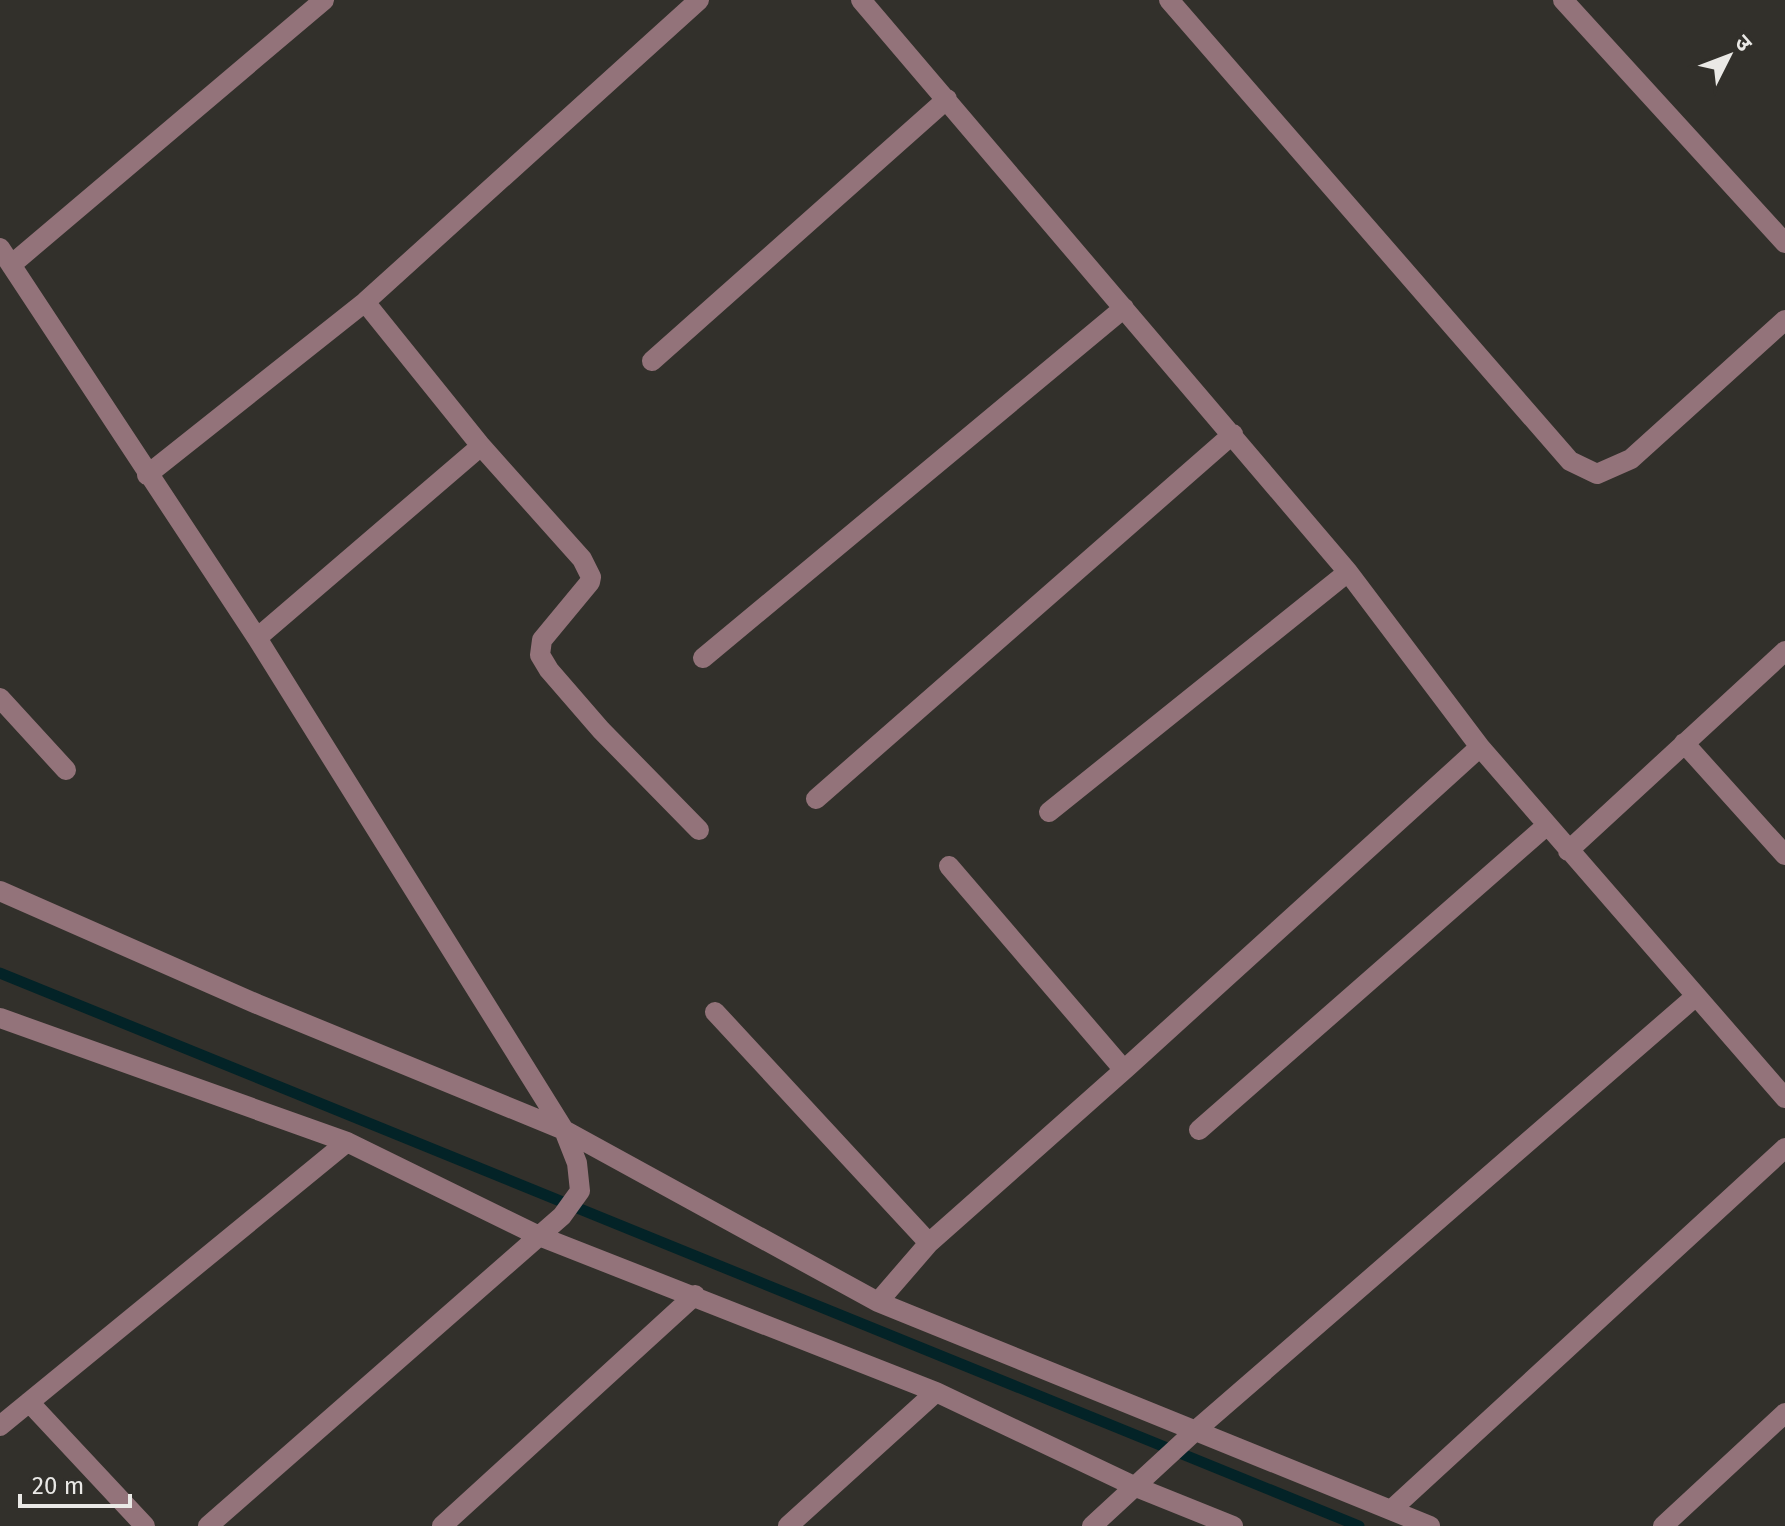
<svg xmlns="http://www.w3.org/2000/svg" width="1785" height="1526" font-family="'Fira Sans','Noto Sans Devanagari',sans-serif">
<rect width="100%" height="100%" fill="#32302b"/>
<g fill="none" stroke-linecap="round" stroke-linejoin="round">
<path stroke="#032327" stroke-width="11" d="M0,973L1359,1526"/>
<path stroke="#93737a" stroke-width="20" d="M861,0L1348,572L1480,747L1785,1098
M1169,0L1570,461L1597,474L1631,459L1785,320
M1563,0L1785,243
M0,248L257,638L564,1130L577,1163L580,1191L562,1216L208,1526
M11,265L324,0
M365,302L481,446L582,559L591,577L590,582L542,640L540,655L549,670L601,730L699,830
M652,361L947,99
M147,475L365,302L699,0
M257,638L481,446
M703,658L1124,308
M0,698L66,770
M1684,743L1785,855
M816,799L1233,434
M1049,812L1348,572
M1568,851L1785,651
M0,891L257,1004L564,1130L878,1302L1430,1526
M715,1012L929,1243
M0,1018L347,1142L539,1236L936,1392L1136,1487L1233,1526
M1124,1070L1480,747
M1199,1130L1546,826
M878,1302L929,1243L1124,1070L949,866
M29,1402L145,1526
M0,1426L347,1142
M1391,1510L1785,1148
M442,1526L695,1295
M788,1526L936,1392
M1092,1526L1195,1431L1696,996
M1663,1526L1785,1413"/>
</g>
<g transform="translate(1729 56) rotate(48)" stroke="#32302b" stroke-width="6" paint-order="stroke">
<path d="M0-6L14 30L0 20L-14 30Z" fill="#eae9e6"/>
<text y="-12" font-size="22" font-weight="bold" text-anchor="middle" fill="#eae9e6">उ</text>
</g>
<path d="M20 1494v12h110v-12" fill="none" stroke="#eae9e6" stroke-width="4"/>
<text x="32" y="1494" font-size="24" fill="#eae9e6" stroke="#32302b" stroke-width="6" paint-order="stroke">20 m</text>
</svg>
